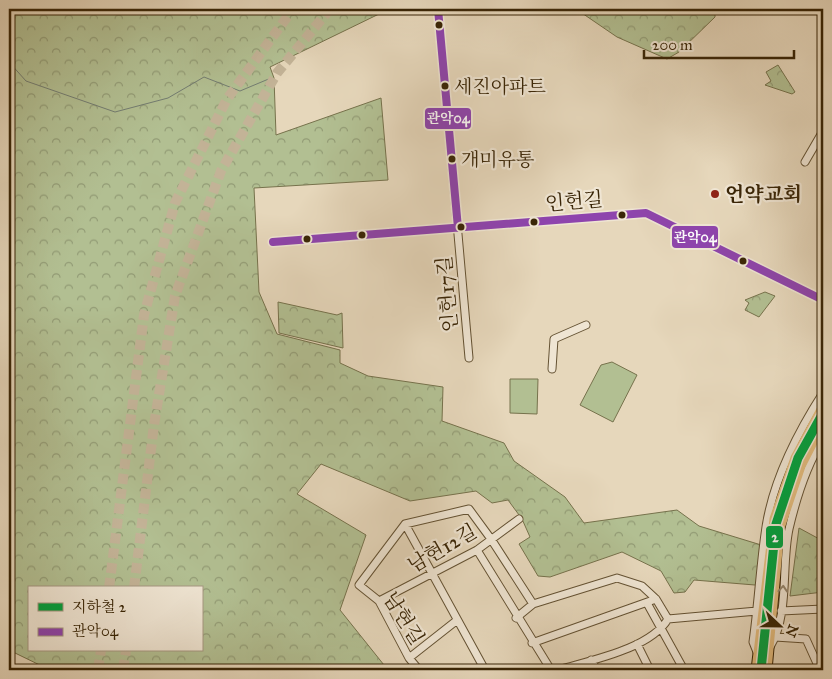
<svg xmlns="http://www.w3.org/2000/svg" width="832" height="679" font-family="'IM FELL Great Primer','Noto Serif KR',serif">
<defs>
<pattern id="forest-crowns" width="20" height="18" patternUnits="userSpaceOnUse" patternTransform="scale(1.25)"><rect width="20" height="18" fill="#b2bf92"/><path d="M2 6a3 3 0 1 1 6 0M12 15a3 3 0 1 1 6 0" fill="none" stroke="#929b75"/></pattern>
</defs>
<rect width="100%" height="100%" fill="#e6d7bb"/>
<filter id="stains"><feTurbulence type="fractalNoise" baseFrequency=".004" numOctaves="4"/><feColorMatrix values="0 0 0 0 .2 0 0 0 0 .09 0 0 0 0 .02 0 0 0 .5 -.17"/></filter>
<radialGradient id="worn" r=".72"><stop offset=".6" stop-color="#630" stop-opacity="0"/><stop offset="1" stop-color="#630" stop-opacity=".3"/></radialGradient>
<path fill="#b2bf92" stroke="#76724c" d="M612,362L637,375L613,422L580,405L601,365Z
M510,379H538L537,414L510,413Z"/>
<path fill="url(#forest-crowns)" stroke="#76724c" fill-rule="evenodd" d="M9,9H404L379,14L270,67L274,78L276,135L381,98L388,180L254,188L259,292L277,334L340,350V363L368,376L443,387L442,421L504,443L514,461L565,497L584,523L677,510L699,526L771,548L767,586L694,580L685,592L674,593L661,571L622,552L550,577L538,576L519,544L530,537L522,519L508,500L492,503L476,491L410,501L321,464L297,494L366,535L340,610L388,670H50L13,652L9,653ZM29,588H201V650H29Z
M576,9H715V17L679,52L667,59L617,37Z
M778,65L795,92L792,94L765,85L771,81L766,72Z
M765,292L775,296L759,317L745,310L749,303L745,300Z
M278,302L337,315L342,313L343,348L279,333Z
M799,528L823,541V592L790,596Z"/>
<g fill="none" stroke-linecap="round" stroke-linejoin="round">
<path stroke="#737d72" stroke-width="1" d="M9,62L26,81L115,112L168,98L204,77L240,91L271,78"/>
<path stroke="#c3b397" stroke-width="10" stroke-dasharray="10 5" stroke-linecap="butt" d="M109,588L144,315L175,203L227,99L293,9
M134,588L154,425L175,296L221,171L277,73L330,9
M98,670L101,650
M123,670L126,650"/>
<defs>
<path id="minor" d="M438,9L469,358
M805,162L823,131
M458,228L646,213L823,300
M552,369L554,339L586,325
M405,524L485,670
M477,550L551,670
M379,601L477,550L519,519
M647,603L684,670
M781,611L823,609
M516,618L533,604
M775,637L806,639L820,670
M532,643L656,599
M637,644L650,670
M770,647C790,613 781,567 789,529C796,499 807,465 823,439
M757,652L753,642C758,606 760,570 765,534C771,484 796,435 823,393
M409,658L456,621
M591,660L597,670
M419,670L409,658L379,601L359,585L405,524L469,509L491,539L533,604L617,578L642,586L656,599L668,619
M558,670C591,660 650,649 668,619L757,611"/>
<path id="major" d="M756,670L774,519L795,458L823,406
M767,670L780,528L801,466L823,423"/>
</defs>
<use href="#minor" stroke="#645233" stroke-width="9"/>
<use href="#major" stroke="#392506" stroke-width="11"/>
<use href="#minor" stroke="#efe5d3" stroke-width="7"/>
<use href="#major" stroke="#e3bc7e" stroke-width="9"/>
<defs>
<path id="bus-1" d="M438,9L458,228
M273,242L646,213L823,300"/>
</defs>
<use href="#bus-1" stroke="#efe5d3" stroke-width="11"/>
<use href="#bus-1" stroke="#8e44ad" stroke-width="8"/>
<defs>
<path id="metro-1" d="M761,670L776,524L798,458L823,413"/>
</defs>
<use href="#metro-1" stroke="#efe5d3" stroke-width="12"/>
<use href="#metro-1" stroke="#00a23f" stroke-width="9"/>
</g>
<defs><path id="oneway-chevron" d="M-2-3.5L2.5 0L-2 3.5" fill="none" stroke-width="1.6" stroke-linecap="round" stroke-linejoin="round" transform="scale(1.25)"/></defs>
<use stroke="#94856c" href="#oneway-chevron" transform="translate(783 589) rotate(-86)"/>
<g fill="#392506" stroke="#efe5d3" stroke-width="2">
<circle cx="439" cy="25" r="4.5"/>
<circle cx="445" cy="86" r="4.5"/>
<circle cx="452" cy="159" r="4.5"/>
<circle cx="622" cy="215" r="4.5"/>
<circle cx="534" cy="222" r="4.5"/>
<circle cx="461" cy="227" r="4.5"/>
<circle cx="362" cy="235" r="4.5"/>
<circle cx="307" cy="239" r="4.5"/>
<circle cx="743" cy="261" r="4.5"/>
</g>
<circle fill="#8f2418" stroke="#efe5d3" stroke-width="2" cx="715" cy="194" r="5"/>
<g text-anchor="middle" stroke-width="4.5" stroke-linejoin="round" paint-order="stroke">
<g font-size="19" fill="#392506" stroke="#efe5d3" text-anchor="start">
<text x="454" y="93">세진아파트</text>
<text x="461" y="166">개미유통</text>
</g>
<g font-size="20" font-weight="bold" fill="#392506" stroke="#efe5d3" text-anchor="start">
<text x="725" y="201">언약교회</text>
</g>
<g font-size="20" fill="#392506" stroke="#efe5d3">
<text transform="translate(574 201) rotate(-5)" y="7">인헌길</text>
<text transform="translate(447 294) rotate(-95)" y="7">인헌17길</text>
<text transform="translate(442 548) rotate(-30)" y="7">남현12길</text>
<text transform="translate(404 618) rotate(58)" y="7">남현길</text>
</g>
</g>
<g stroke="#efe5d3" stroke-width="2">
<rect x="424" y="107" width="48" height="23" rx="5" fill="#8e44ad"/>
<rect x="671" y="225" width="48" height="24" rx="5" fill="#8e44ad"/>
<rect x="765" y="525" width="19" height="24" rx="5" fill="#00a23f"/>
</g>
<g font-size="14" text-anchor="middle" font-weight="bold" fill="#fff">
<text x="448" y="123">관악04</text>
<text x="695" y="242">관악04</text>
<text x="775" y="542">2</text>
</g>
<rect width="832" height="679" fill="none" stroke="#e6d7bb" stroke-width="30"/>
<rect x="10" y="10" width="812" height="659" fill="none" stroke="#392506" stroke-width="2.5"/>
<rect x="15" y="15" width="802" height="649" fill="none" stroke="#392506"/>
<rect x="28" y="586" width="175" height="65" fill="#efe5d3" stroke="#a69881"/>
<rect x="38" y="603" width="25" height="8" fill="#00a23f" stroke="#a69881"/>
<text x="72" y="612" font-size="15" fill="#392506">지하철 2</text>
<rect x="38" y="628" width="25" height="8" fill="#8e44ad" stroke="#a69881"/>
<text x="72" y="636" font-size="15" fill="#392506">관악04</text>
<g transform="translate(780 626) rotate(112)" stroke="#efe5d3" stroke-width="4" paint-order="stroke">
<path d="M0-4L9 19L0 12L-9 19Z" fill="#392506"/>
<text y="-8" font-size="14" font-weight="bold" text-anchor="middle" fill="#392506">N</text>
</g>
<path d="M644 50v8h150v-8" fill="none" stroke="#392506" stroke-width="2.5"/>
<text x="652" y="50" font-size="15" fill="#392506" stroke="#efe5d3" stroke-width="4" paint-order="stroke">200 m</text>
<rect width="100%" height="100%" filter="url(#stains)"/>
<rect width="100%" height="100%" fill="url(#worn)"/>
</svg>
